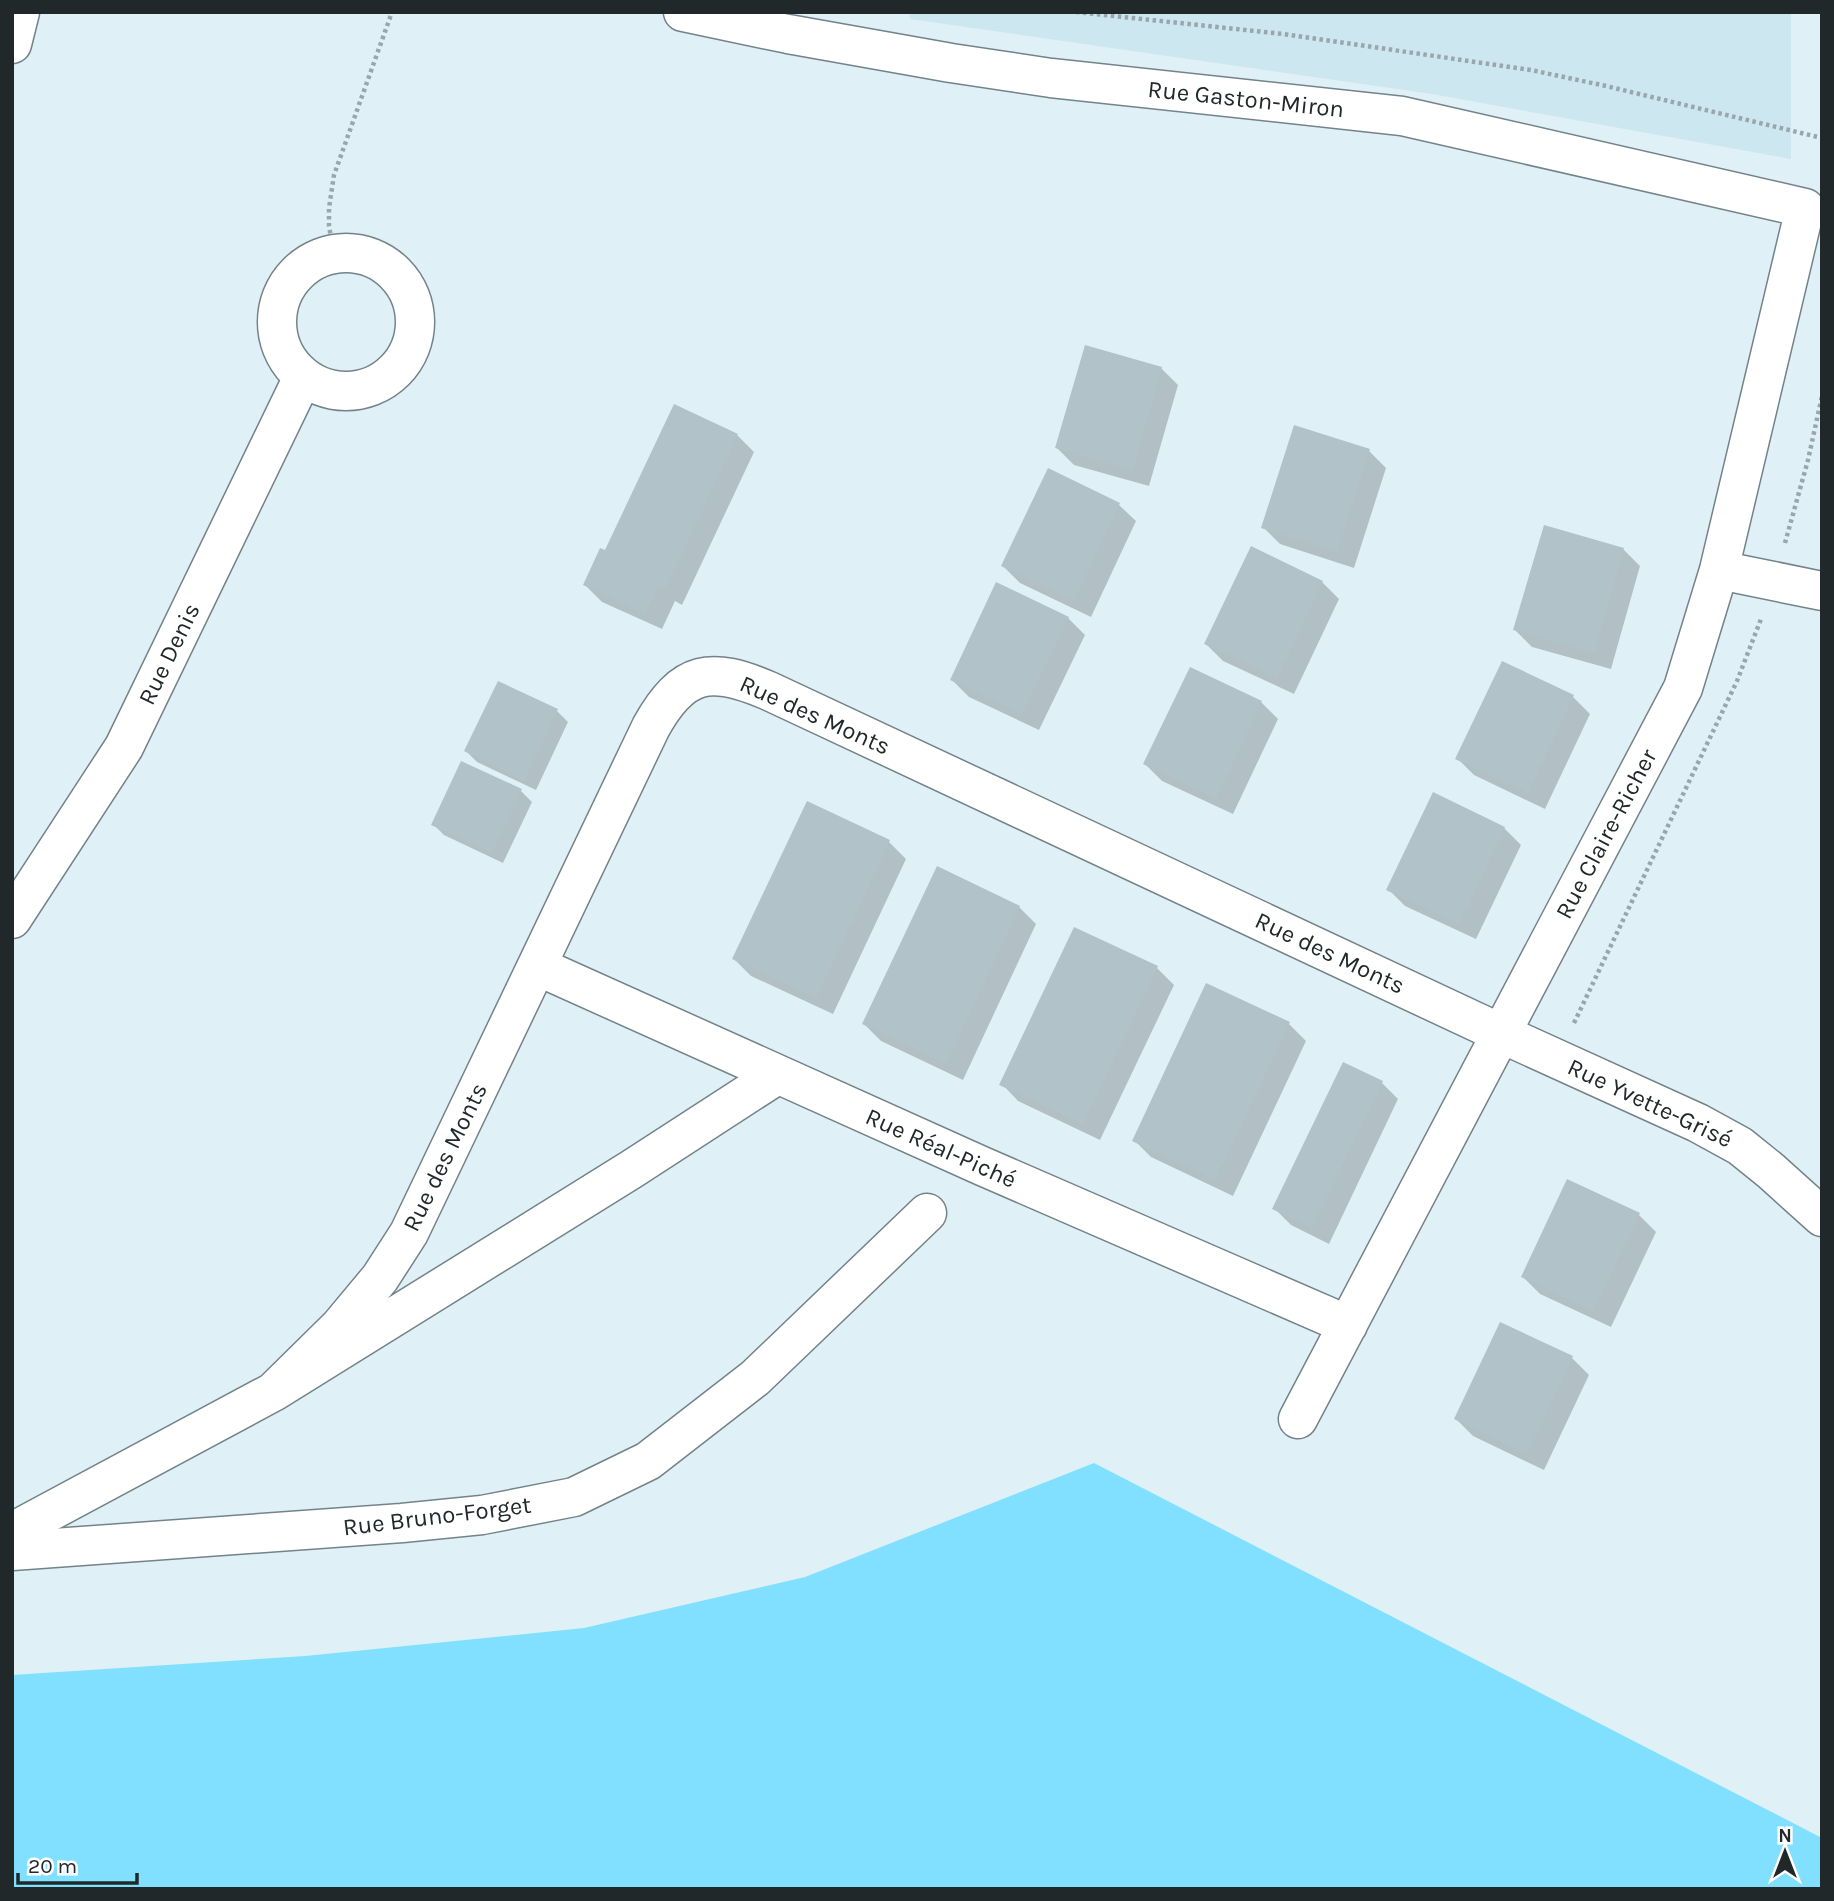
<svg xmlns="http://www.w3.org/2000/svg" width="1834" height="1901" font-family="Karla,sans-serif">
<rect width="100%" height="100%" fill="#dff1f7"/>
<path fill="#cce7f0" d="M909,12H1791V159L1432,94L910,19Z"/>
<path fill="#81e0ff" d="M1094,1463L1822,1838V1889H12V1675L305,1656L584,1628L805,1577Z"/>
<path fill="#0003" d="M1161,368L1178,385L1149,486L1074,465L1057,448Z
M737,435L754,452L682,605L675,601L662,629L602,602L585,585Z
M1369,451L1386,468L1354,568L1280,544L1263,527Z
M1049,471L1119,505L1136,521L1091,617L1020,583L1003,566Z
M1252,549L1322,582L1339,599L1294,694L1223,661L1206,644Z
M1623,549L1640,566L1611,669L1532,647L1515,630Z
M1068,618L1085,635L1039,730L969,697L952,680Z
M1502,663L1573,697L1590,714L1545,809L1474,775L1457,758Z
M1261,702L1278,719L1233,814L1162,781L1145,764Z
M557,711L568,722L536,790L477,762L466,751Z
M521,791L532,802L503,863L444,835L433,824Z
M808,804L889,842L906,859L833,1014L751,976L734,959Z
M1504,828L1521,845L1476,939L1405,906L1388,889Z
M1019,907L1036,924L963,1080L881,1041L864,1024Z
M1157,968L1174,985L1100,1140L1018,1101L1002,1084Z
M1289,1024L1306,1041L1233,1196L1151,1157L1134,1140Z
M1381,1082L1398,1099L1329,1244L1291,1225L1274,1208Z
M1639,1215L1656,1232L1611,1327L1540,1294L1523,1277Z
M1572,1358L1589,1375L1544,1470L1473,1436L1456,1419Z"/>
<path fill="#b1c2c8" d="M1085,345L1162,367L1133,470L1055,448Z
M674,404L738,434L665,589L658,586L645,614L583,585L600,548L605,550Z
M1294,425L1370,449L1337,552L1261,528Z
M1048,468L1120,503L1074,601L1001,566Z
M1544,525L1624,548L1594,653L1513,630Z
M1251,546L1323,581L1277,678L1204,644Z
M996,582L1069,617L1022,714L950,680Z
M1502,661L1574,695L1528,793L1455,759Z
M1190,667L1262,701L1216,799L1143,764Z
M498,681L558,709L524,781L464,751Z
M461,761L522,789L492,853L431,825Z
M1433,792L1505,827L1459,924L1386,890Z
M807,801L890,840L816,998L732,959Z
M937,866L1020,906L946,1064L862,1024Z
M1074,927L1158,966L1083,1124L999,1085Z
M1206,983L1290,1022L1215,1180L1132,1141Z
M1343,1062L1383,1081L1312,1228L1272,1209Z
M1567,1179L1640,1213L1593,1311L1521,1277Z
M1500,1322L1573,1356L1527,1454L1454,1419Z"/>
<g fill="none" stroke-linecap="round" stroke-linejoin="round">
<defs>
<path id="minor" d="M683,12L788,34L951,63L1051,78L1402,116L1805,208L1719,570L1683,688L1298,1419
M12,44L20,12
M277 322a69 69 0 1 1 138 0a69 69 0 1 1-138 0Z
M1719,570L1822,591
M12,919L124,747L303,377
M537,966L982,1166L1348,1325
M273,1392L340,1326L380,1278L409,1233L651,727C683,669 711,666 769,691L1500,1033L1698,1123L1740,1146L1771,1171L1822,1217
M12,1532L273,1392L632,1169L777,1075
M12,1551L402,1523L482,1515L574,1497L648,1461L755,1378L927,1213"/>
</defs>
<use href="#minor" stroke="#738389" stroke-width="41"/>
<path stroke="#99a6ab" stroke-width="4.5" stroke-dasharray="3.5 3.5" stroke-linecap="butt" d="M1076,12L1283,34L1531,70L1606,86L1822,138
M334,254L329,226V208L334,175L392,12
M1785,543L1808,460L1822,396
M1574,1023L1737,681L1761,619"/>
<use href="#minor" stroke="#fff" stroke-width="38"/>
</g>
<g text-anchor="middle" stroke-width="5" stroke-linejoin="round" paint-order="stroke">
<g font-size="24" fill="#21282a" stroke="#fff">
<text transform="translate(1246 99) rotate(6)" y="8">Rue Gaston-Miron</text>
<text transform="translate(169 654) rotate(-64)" y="8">Rue Denis</text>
<text transform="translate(815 715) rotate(24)" y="8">Rue des Monts</text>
<text transform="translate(1606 834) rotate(-62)" y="8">Rue Claire-Richer</text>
<text transform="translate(1330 953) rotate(25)" y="8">Rue des Monts</text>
<text transform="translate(1650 1103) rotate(25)" y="8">Rue Yvette-Grisé</text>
<text transform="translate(941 1148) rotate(24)" y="8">Rue Réal-Piché</text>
<text transform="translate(445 1157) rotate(-64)" y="8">Rue des Monts</text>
<text transform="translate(437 1516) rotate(-7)" y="8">Rue Bruno-Forget</text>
</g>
</g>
<rect width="1834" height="1901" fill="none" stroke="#21282a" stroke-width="28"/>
<g transform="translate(1785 1852)" stroke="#ffffff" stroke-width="5" paint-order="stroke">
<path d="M0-5L12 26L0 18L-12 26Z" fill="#21282a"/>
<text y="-10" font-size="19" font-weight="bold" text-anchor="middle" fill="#21282a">N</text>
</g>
<path d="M18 1873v10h119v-10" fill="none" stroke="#21282a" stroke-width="3.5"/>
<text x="28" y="1873" font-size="21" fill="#21282a" stroke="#ffffff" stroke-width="5" paint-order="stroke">20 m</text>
</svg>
